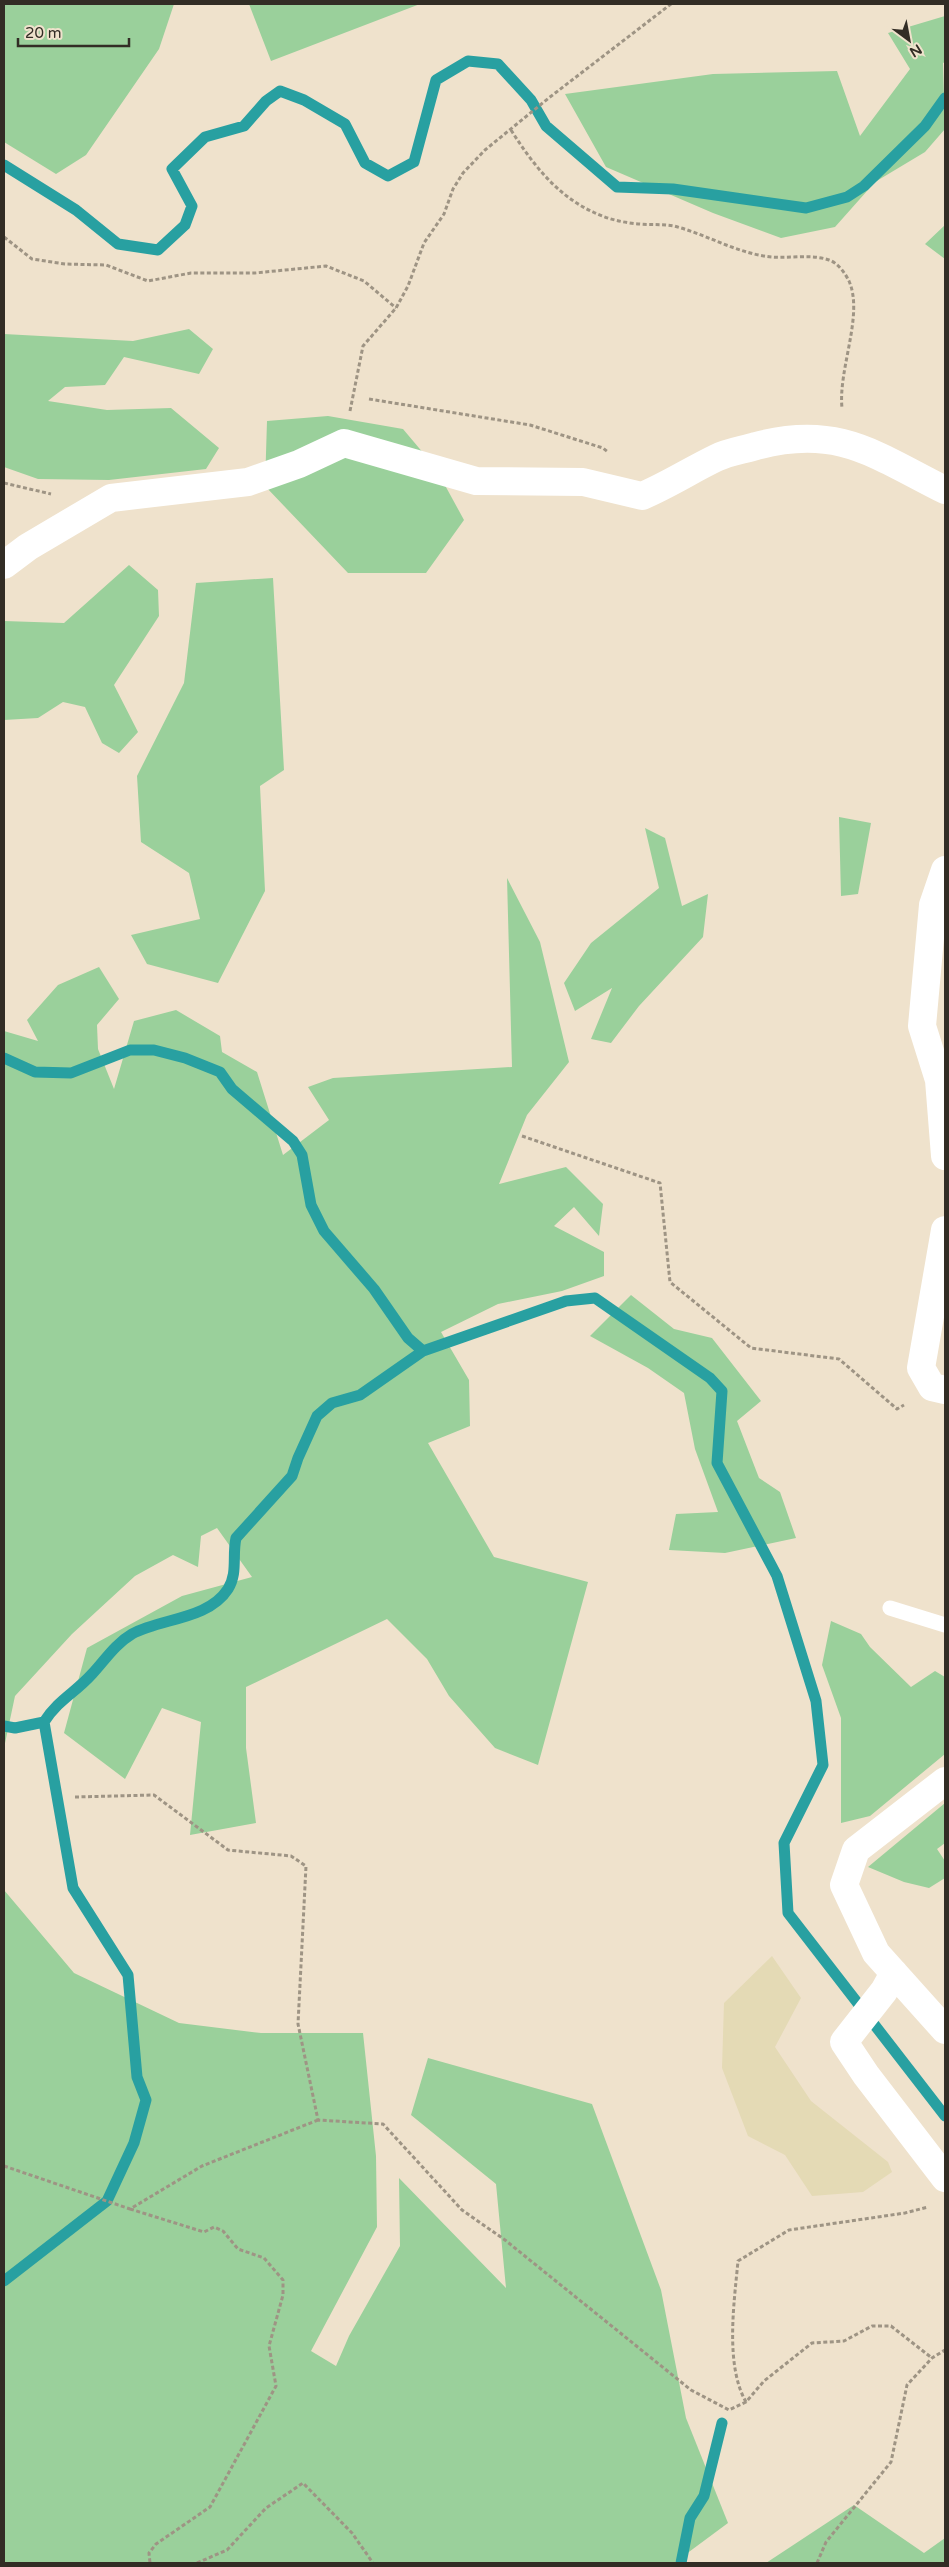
<svg xmlns="http://www.w3.org/2000/svg" width="949" height="2567" font-family="'Varela Round',sans-serif">
<rect width="100%" height="100%" fill="#efe2cc"/>
<path fill="#9ad09b" d="M4,4H174L159,49L86,155L56,174L4,142Z
M249,4H420L271,61Z
M945,16V62L943,63L945,129L925,152L875,182L835,227L781,238L713,213L606,167L565,94L713,74L837,71L860,136L910,69L888,33Z
M945,225V259L925,244Z
M189,329L213,349L199,374L124,357L105,385L65,387L48,401L107,410L171,408L219,448L206,469L109,480L38,479L4,467V334L133,341Z
M328,416L403,429L435,467L464,520L426,573H348L265,486L267,421Z
M129,565L158,590L159,616L114,685L138,732L119,753L102,743L85,707L63,702L38,718L4,720V621L64,623Z
M273,578L284,770L260,786L265,891L218,983L147,964L131,935L200,919L189,873L141,842L137,776L184,683L196,583Z
M839,817L871,823L858,894L841,896Z
M645,828L665,838L682,906L708,894L703,937L639,1006L611,1043L591,1039L612,988L575,1011L564,983L591,943L659,888Z
M507,878L540,942L569,1062L527,1115L499,1184L566,1167L603,1204L599,1236L574,1207L554,1226L604,1252V1276L562,1291L498,1304L441,1332L469,1380L470,1426L428,1443L494,1557L588,1582L538,1765L495,1748L449,1696L427,1659L387,1619L246,1687V1748L256,1823L190,1835L201,1722L162,1708L125,1779L64,1733L87,1648L182,1596L252,1577L217,1528L201,1536L198,1567L173,1555L135,1576L72,1634L15,1696L4,1748V1031L38,1041L27,1020L58,985L99,967L119,999L97,1025L98,1049L114,1089L134,1021L176,1010L220,1036L222,1052L257,1072L283,1155L329,1120L308,1087L333,1078L512,1067Z
M631,1295L674,1329L712,1338L761,1401L737,1421L759,1478L780,1492L796,1538L725,1553L669,1550L676,1514L718,1512L695,1449L684,1393L648,1368L590,1336Z
M831,1621L861,1634L870,1647L911,1687L935,1671L945,1677V1754L870,1816L841,1823V1718L822,1665Z
M945,1803V1843L937,1849L945,1861V1878L929,1888L904,1882L868,1867Z
M4,1890L74,1973L179,2023L261,2033H363L376,2156L377,2227L311,2351L336,2366L349,2336L400,2246L399,2178L506,2288L496,2184L411,2115L428,2058L592,2104L661,2290L686,2418L728,2523L674,2563H4Z
M854,2505L924,2553L945,2538V2563H766Z"/>
<path fill="#e4dab5" d="M772,1956L801,1998L775,2047L811,2101L888,2162L892,2172L863,2192L812,2196L785,2155L748,2136L722,2068L724,2003Z"/>
<g fill="none" stroke-linecap="round" stroke-linejoin="round">
<path stroke="#28a0a1" stroke-width="11" d="M4,165L76,210L118,244L158,250L185,225L192,206L172,169L205,137L244,126L266,101L280,91L304,100L345,124L365,163L388,176L414,162L436,80L468,61L498,64L531,100L546,126L617,187L673,189L806,208L847,197L864,186L925,126L945,98
M4,1058L35,1072L71,1073L130,1050H154L185,1058L220,1072L232,1089L293,1141L302,1155L311,1205L324,1231L374,1289L408,1338L423,1351
M4,1726L15,1728L44,1722C59,1699 75,1693 92,1674C105,1660 115,1644 132,1634C161,1618 208,1620 228,1589C238,1573 232,1556 236,1538L292,1476L298,1458L317,1416L332,1403L360,1395L423,1351L566,1301L595,1298L710,1378L722,1391L717,1463L777,1576L816,1701L823,1765L784,1843L788,1913L945,2116
M4,2281L107,2201L134,2143L146,2100L137,2077L128,1975L73,1888L44,1722
M681,2563L690,2518L704,2496L722,2423"/>
<path stroke="#9e9484" stroke-width="3" stroke-dasharray="4 2.5" stroke-linecap="butt" d="M511,130C532,163 556,195 593,212C607,219 624,223 640,224C652,225 663,224 674,226C705,234 733,251 764,256C785,260 809,253 829,260C838,263 845,273 849,281C864,315 838,369 842,408
M4,237L32,259L65,264L106,265L148,281L191,273H255L326,266L364,281L396,308
M369,399L530,425L603,448L608,452
M350,411L363,346L396,308L408,286L424,243L444,214L453,189L463,173L485,150L550,97L671,4
M4,483L51,494
M522,1136L660,1183L670,1282L751,1348L839,1359L897,1409L904,1405
M75,1797L154,1795L228,1850L291,1856L306,1866L298,2024L318,2120L383,2124L462,2210L505,2240L691,2390L729,2410L746,2402L764,2381L812,2343L844,2341L872,2326H891L932,2358
M4,2166L130,2209L202,2166L318,2120
M130,2209L204,2232L214,2227L223,2231L238,2249L264,2258L283,2280V2295L269,2346L276,2386L210,2507L156,2544L149,2553L150,2563
M746,2402C725,2365 734,2304 738,2261L789,2230L905,2213L928,2207
M197,2563L227,2550L266,2508L303,2483L352,2533L373,2563
M817,2563L826,2542L891,2462L907,2385L932,2358L945,2350"/>
<path stroke="#fff" stroke-width="15" d="M890,1608L945,1625"/>
<path stroke="#fff" stroke-width="28" d="M4,565L28,547L111,498L248,482L299,464L344,443L476,481L583,482L642,496C668,485 691,470 716,458C728,452 743,450 756,446C838,424 875,455 945,490
M945,870L933,905L922,1026L939,1080L945,1156
M945,1230L921,1368L932,1387L945,1390
M945,1781L856,1850L844,1885L876,1953L945,2030
M894,1973L884,1991L844,2042L866,2075L945,2178"/>
</g>
<rect width="949" height="2567" fill="none" stroke="#322d25" stroke-width="10"/>
<g transform="translate(909 40) rotate(148)" stroke="#efe2cc" stroke-width="4" paint-order="stroke">
<path d="M0-4L9 19L0 12L-9 19Z" fill="#322d25"/>
<text y="-8" font-size="14" font-weight="bold" text-anchor="middle" fill="#322d25">N</text>
</g>
<path d="M18 38v8h111v-8" fill="none" stroke="#322d25" stroke-width="2.5"/>
<text x="25" y="38" font-size="15" fill="#322d25" stroke="#efe2cc" stroke-width="4" paint-order="stroke">20 m</text>
</svg>
